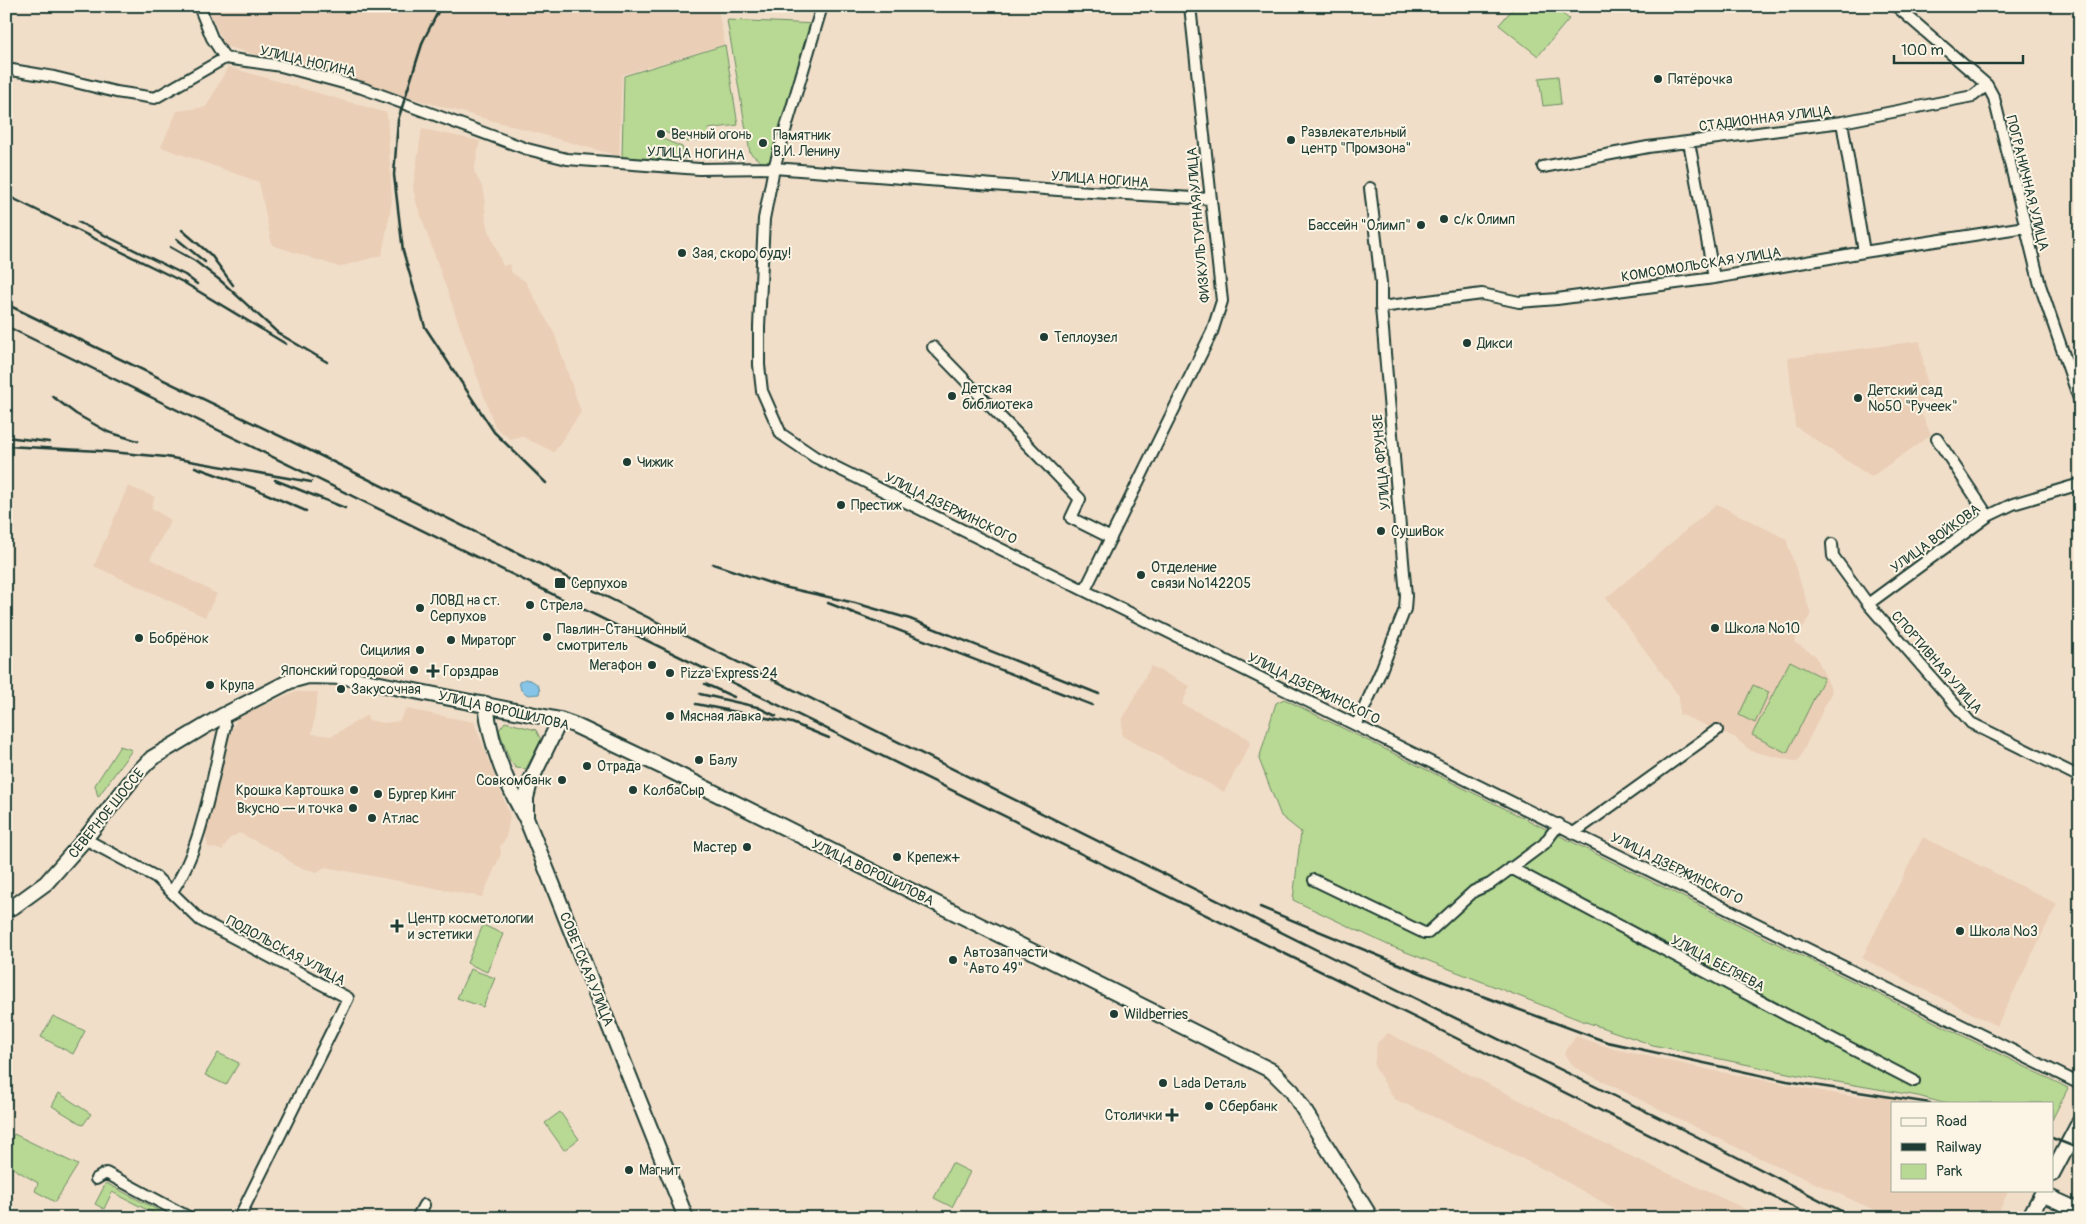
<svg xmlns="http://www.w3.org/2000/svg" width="2086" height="1224" font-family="Pangolin,sans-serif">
<rect width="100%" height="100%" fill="#f1dec9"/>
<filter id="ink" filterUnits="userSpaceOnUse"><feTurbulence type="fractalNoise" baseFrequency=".02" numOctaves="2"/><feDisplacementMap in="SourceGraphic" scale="10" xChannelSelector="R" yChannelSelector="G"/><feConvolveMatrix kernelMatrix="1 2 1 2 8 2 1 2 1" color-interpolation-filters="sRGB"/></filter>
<g filter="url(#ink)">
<path fill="#eaceb6" d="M207,6H717L725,44L622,75L619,156L225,46Z
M228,67L387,113L392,201L382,255L339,267L272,245L259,182L161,147L177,111L206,107Z
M422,129L480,141L474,171L484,191L486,223L503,266L509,264L512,273L525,281L555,335L581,412L554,452L521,436L510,439L495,427L416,202L413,187Z
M1920,341L1927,386L1920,410L1931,435L1871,477L1795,426L1788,358Z
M128,486L155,497L151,508L171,520L150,559L217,594L205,617L94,566Z
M1717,504L1786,539L1811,614L1794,642L1816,656L1832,691L1798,762L1751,751L1734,737L1679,714V696L1606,598Z
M1151,666L1190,686L1182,704L1248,738L1250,745L1224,792L1122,736V720Z
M295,692H318L312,734L332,736L367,715L368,720L384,723L399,721L406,709L474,722L510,816L506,838L500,847L501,854L482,897L325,867L317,872L295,866L281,854L239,833L229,839L222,850L208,847L205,833L229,738L236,720L240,715Z
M1923,837L2057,904L1997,1026L1862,958Z
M1388,1033L1624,1153L1765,1218H1631L1547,1171L1476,1136L1394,1099L1374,1066L1377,1043Z
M1576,1036L1614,1049L1720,1072L1849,1096L1884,1097L1915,1103H1892V1190H2009L1996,1218H1892L1742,1150L1574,1067L1564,1054Z"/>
<path fill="#b8d993" stroke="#6c8b64" d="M1515,6H1553L1569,19L1538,56L1499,25Z
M727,20L817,24L771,170L750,153Z
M725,45L738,125L708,129L709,138L688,142L665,132L663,139L682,147L686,158L679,161L622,157L624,76Z
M1558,76L1561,104L1543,106L1539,78Z
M1790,661L1824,678L1787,753L1752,735Z
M1753,685L1769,692L1755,723L1739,715Z
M1284,699L2068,1088L2052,1120V1103H1943L1918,1096L1797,1075L1653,1045L1580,1020L1388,945L1293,900L1301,832L1281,816L1259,759L1276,703Z
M505,722L536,730L541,740L526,769L516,768L510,761L499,730Z
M120,746L132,750L98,797L95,785Z
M483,925L503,934L487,972L467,963Z
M470,969L495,978L483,1007L457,998Z
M53,1016L85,1031L73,1054L41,1037Z
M218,1053L239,1063L226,1085L205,1075Z
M59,1093L91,1114L83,1125L52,1106Z
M560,1112L579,1139L564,1150L545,1123Z
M14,1134L78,1165L55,1202L35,1191L38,1183L6,1164V1148Z
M952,1163L970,1172L952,1207L934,1198Z
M106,1183L160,1211L157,1215L112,1192L104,1209L95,1204Z"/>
<path fill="#86c5e7" stroke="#5d8f9f" d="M525,679C533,680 542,685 539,694L528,695L521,690L519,682Z"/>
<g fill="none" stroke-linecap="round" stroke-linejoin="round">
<defs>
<path id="street" d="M199,6L212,38L225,58
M822,6L774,168L764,219L759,327V365L762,391L781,434L815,457L2080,1084
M1896,6L1987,85L1994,98L2040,285L2080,402
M225,58L281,66L362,88L527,149L567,159L699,169L774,168L1058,190L1210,199
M6,69L54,77L116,92L155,98L225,58
M1842,122L1864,252
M1689,142L1714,278
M1543,167L1648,147L1842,122L1973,96L1987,85
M1381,307L1482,294L1519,302L1557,299L1714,278L1864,252L2025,227
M933,347L1080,499L1071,518L1111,538
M1937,439L1988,516
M1832,544L1833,556L1868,604L1971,723L2080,777
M1085,590L1212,332L1222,301L1190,6
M1868,604L1988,516L2013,504L2080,484
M1357,724L1380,673L1405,609L1406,596L1381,307V283L1370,188
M1575,832L1717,730
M85,839L156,877L200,920L348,998L239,1218
M1511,868L1792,1018L1914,1081
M1314,880L1424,933H1428L1474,891L1490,884L1544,844L1559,824
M172,891C202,849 212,777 225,726L222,716
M96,1179L106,1173L190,1218
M417,1218L424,1205"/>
<path id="secondary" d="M486,704C490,743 505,781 524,815
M560,720L530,782L526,798V818L686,1218
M6,909L13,907L46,883L85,839L138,772L152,758L222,716L290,681L308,676L345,677L560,720L574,725L665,768L1272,1071L1292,1091L1371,1218
M2052,1174L2080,1121
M2042,1194L2080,1211
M2029,1218L2044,1190"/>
</defs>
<use href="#street" stroke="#1f3d34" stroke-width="14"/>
<use href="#secondary" stroke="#1f3d34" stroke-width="18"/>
<use href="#street" stroke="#fcf5e5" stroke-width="10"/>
<use href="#secondary" stroke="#fcf5e5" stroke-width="14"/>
<path stroke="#1f3d34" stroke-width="2.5" d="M441,6L423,41L398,120L394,175L403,251L425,327L494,432L546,483
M6,195L183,282L286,344
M78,222L185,275L197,284
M182,230L211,255L233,285
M177,239L205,262
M170,247L195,261L221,281L278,333L327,362
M6,304L309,450L621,604L1337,960L1692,1134L1855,1218
M6,326L1426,1023L1815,1218
M52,396L76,414L108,432L138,441
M6,437L49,442
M6,446L100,451L166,457L311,482
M195,467L253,488L306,511
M275,480L345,508
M713,564L779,586L855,603L910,619L1099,694
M828,603L1092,705
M705,684L734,697
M700,694L757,707L776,716
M696,704L792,723L829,738
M1260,907L1428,976L1607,1042L1787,1081L1930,1103
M2052,1138L2080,1149"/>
</g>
</g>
<g fill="#1f3d34" stroke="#fcf5e5" stroke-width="2">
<circle cx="1658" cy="79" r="5"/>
<circle cx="661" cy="134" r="5"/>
<circle cx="1291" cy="140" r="5"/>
<circle cx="763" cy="143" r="5"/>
<circle cx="1444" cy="219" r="5"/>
<circle cx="1421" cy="225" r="5"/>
<circle cx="682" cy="253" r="5"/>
<circle cx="1044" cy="337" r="5"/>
<circle cx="1467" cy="343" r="5"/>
<circle cx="952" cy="396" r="5"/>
<circle cx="1858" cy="398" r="5"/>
<circle cx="627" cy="462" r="5"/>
<circle cx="841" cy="505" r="5"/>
<circle cx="1381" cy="531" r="5"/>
<circle cx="1141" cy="575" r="5"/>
<rect x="554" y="577" width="12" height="12" rx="2.5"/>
<circle cx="530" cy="605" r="5"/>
<circle cx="420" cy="608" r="5"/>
<circle cx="1715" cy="628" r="5"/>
<circle cx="547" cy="637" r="5"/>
<circle cx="139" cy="638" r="5"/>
<circle cx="451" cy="640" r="5"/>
<circle cx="420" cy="650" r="5"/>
<circle cx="652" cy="665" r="5"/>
<circle cx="414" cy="670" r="5"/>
<path d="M430.5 663.5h5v5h5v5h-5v5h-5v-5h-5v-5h5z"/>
<circle cx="670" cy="673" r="5"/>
<circle cx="210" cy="685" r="5"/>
<circle cx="341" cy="689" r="5"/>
<circle cx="670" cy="716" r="5"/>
<circle cx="699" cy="760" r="5"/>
<circle cx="587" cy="766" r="5"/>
<circle cx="562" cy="780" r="5"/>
<circle cx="354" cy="790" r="5"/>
<circle cx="633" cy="790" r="5"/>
<circle cx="378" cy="794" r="5"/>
<circle cx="353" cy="808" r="5"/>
<circle cx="372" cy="818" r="5"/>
<circle cx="747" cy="847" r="5"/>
<circle cx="897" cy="857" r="5"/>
<path d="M394.5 918.5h5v5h5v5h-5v5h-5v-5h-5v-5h5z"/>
<circle cx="1960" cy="931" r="5"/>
<circle cx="953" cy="960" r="5"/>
<circle cx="1114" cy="1014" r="5"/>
<circle cx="1163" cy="1083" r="5"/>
<circle cx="1209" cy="1106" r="5"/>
<path d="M1169.5 1107.5h5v5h5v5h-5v5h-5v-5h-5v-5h5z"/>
<circle cx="629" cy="1170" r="5"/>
</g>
<g text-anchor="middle" stroke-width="4" stroke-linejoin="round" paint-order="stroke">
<g font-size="14" fill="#1f3d34" stroke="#fcf5e5">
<text transform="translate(308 61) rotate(13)" y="5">УЛИЦА НОГИНА</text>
<text transform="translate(1765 118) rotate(-7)" y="5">СТАДИОННАЯ УЛИЦА</text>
<text transform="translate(696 153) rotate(2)" y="5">УЛИЦА НОГИНА</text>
<text transform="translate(1100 179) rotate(4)" y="5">УЛИЦА НОГИНА</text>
<text transform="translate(2028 183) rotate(76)" y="5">ПОГРАНИЧНАЯ УЛИЦА</text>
<text transform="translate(1198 225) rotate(-95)" y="5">ФИЗКУЛЬТУРНАЯ УЛИЦА</text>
<text transform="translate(1701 264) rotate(-9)" y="5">КОМСОМОЛЬСКАЯ УЛИЦА</text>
<text transform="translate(1381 462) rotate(-95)" y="5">УЛИЦА ФРУНЗЕ</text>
<text transform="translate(951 508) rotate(26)" y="5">УЛИЦА ДЗЕРЖИНСКОГО</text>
<text transform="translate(1935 538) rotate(-36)" y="5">УЛИЦА ВОЙКОВА</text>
<text transform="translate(1937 662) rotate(49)" y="5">СПОРТИВНАЯ УЛИЦА</text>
<text transform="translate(1314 688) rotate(26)" y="5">УЛИЦА ДЗЕРЖИНСКОГО</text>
<text transform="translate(504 710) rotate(13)" y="5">УЛИЦА ВОРОШИЛОВА</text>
<text transform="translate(106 813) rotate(-51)" y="5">СЕВЕРНОЕ ШОССЕ</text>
<text transform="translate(1677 868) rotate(26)" y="5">УЛИЦА ДЗЕРЖИНСКОГО</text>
<text transform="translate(873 872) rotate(26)" y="5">УЛИЦА ВОРОШИЛОВА</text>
<text transform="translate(286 950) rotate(28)" y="5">ПОДОЛЬСКАЯ УЛИЦА</text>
<text transform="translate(1718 963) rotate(28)" y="5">УЛИЦА БЕЛЯЕВА</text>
<text transform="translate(587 969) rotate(68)" y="5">СОВЕТСКАЯ УЛИЦА</text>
</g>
<g font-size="14" fill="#1f3d34" stroke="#fcf5e5" text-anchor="start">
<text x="1668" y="84">Пятёрочка</text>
<text x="1301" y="137">Развлекательный<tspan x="1301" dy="16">центр "Промзона"</tspan></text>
<text x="671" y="139">Вечный огонь</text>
<text x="773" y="140">Памятник<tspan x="773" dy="16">В.И. Ленину</tspan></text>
<text x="1454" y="224">с/к Олимп</text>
<text x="1411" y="230" text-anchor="end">Бассейн "Олимп"</text>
<text x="692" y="258">Зая, скоро буду!</text>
<text x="1054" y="342">Теплоузел</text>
<text x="1477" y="348">Дикси</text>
<text x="962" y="393">Детская<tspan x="962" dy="16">библиотека</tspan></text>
<text x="1868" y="395">Детский сад<tspan x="1868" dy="16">№50 "Ручеек"</tspan></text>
<text x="637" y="467">Чижик</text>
<text x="851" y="510">Престиж</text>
<text x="1391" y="536">СушиВок</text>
<text x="1151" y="572">Отделение<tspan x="1151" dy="16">связи №142205</tspan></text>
<text x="571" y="588">Серпухов</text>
<text x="430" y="605">ЛОВД на ст.<tspan x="430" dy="16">Серпухов</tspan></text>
<text x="540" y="610">Стрела</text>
<text x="1725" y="633">Школа №10</text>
<text x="557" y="634">Павлин-Станционный<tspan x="557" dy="16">смотритель</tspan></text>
<text x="149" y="643">Бобрёнок</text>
<text x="461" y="645">Мираторг</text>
<text x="410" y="655" text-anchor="end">Сицилия</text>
<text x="642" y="670" text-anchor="end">Мегафон</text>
<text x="404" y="675" text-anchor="end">Японский городовой</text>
<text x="443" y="676">Горздрав</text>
<text x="680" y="678">Pizza Express 24</text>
<text x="220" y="690">Крупа</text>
<text x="351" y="694">Закусочная</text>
<text x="680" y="721">Мясная лавка</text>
<text x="709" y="765">Балу</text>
<text x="597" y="771">Отрада</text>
<text x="552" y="785" text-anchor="end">Совкомбанк</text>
<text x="344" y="795" text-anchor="end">Крошка Картошка</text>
<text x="643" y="795">КолбаСыр</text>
<text x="388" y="799">Бургер Кинг</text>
<text x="343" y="813" text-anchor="end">Вкусно — и точка</text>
<text x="382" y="823">Атлас</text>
<text x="737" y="852" text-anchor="end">Мастер</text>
<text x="907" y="862">Крепеж+</text>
<text x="408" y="923">Центр косметологии<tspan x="408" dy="16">и эстетики</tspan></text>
<text x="1970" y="936">Школа №3</text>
<text x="963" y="957">Автозапчасти<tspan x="963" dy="16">"Авто 49"</tspan></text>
<text x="1124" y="1019">Wildberries</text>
<text x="1173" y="1088">Lada Dеталь</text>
<text x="1219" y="1111">Сбербанк</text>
<text x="1162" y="1120" text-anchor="end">Столички</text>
<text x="639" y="1175">Магнит</text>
</g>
</g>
<rect width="2086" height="1224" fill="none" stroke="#fcf5e5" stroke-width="25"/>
<rect x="12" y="12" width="2061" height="1199" fill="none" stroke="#1f3d34" stroke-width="2" filter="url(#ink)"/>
<rect x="1891" y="1102" width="162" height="90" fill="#fcf5e5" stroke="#a4ab9e"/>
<rect x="1901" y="1118" width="25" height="8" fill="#fcf5e5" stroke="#a4ab9e"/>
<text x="1936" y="1126" font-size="15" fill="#1f3d34">Road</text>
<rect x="1901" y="1143" width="25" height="8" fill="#1f3d34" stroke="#a4ab9e"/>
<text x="1936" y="1152" font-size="15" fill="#1f3d34">Railway</text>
<rect x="1901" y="1164" width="25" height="15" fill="#b8d993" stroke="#a4ab9e"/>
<text x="1936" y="1176" font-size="15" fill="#1f3d34">Park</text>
<path d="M1894 55v8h129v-8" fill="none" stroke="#1f3d34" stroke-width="2.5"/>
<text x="1901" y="55" font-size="15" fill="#1f3d34" stroke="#fcf5e5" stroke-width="4" paint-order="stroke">100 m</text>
</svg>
